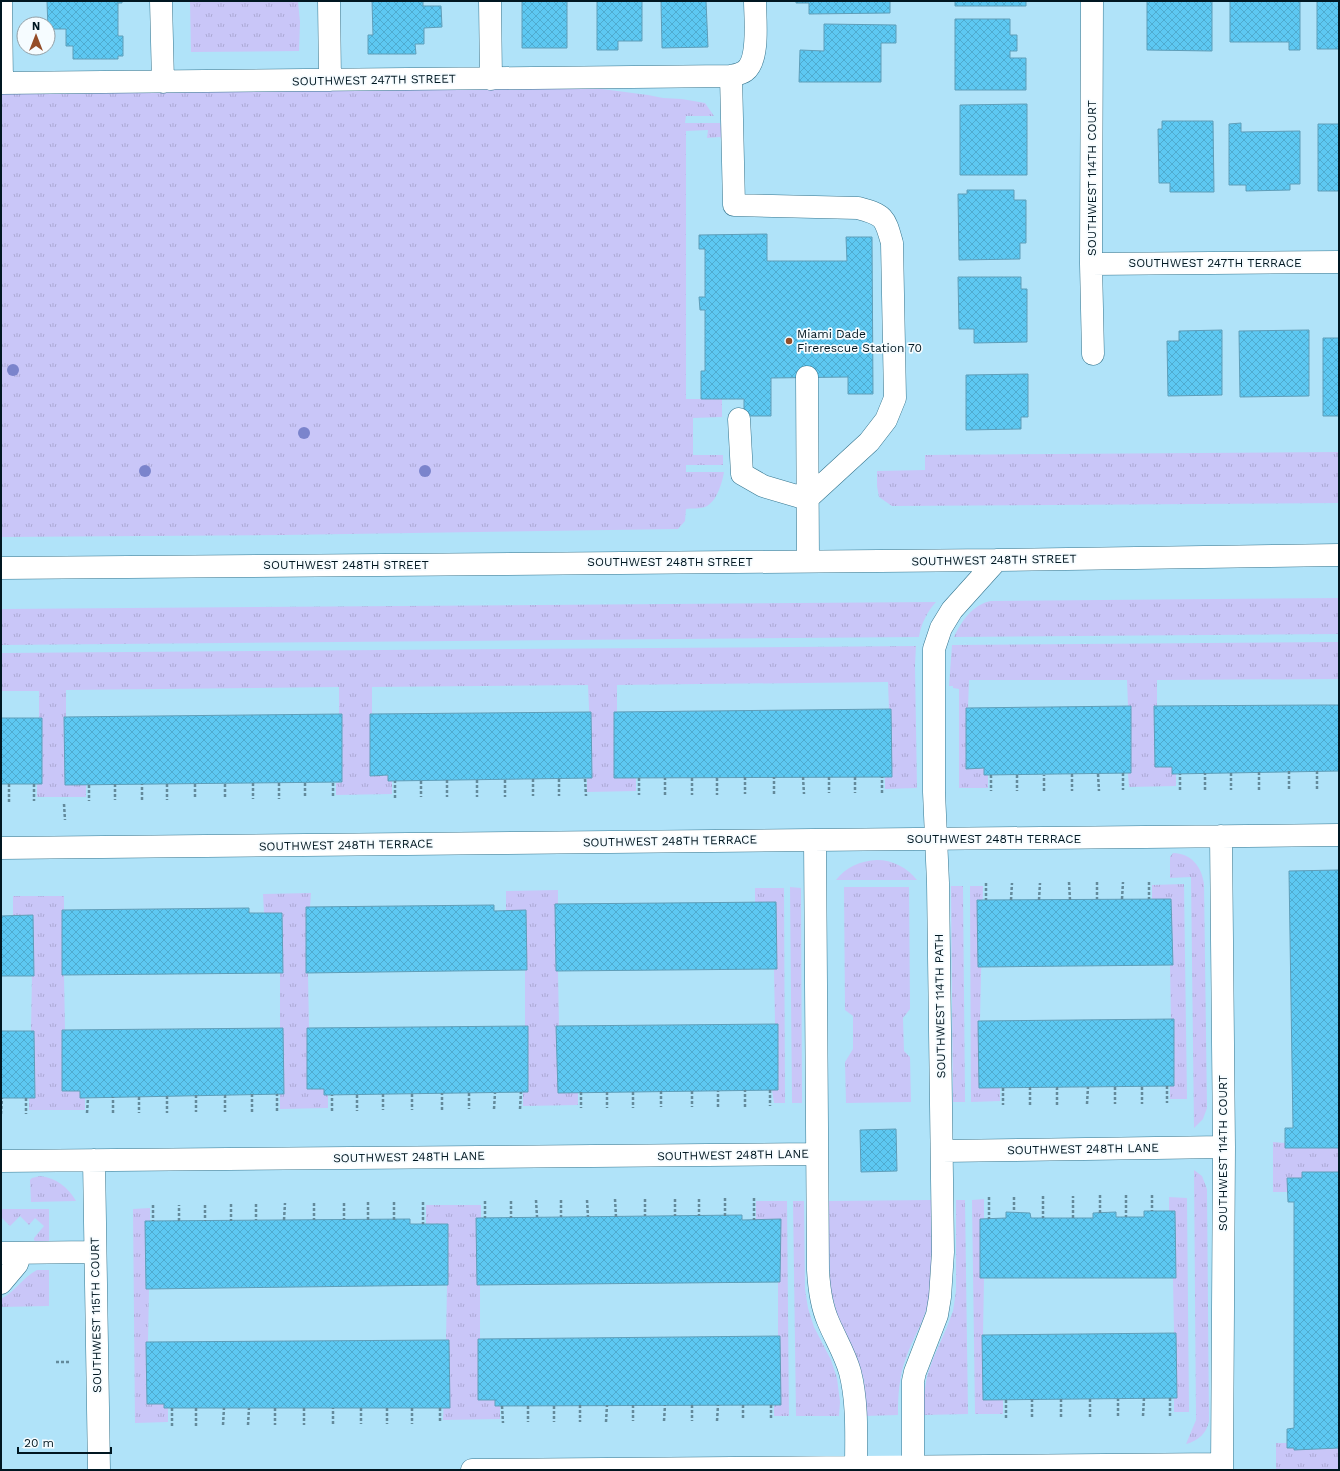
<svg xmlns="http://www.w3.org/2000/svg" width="1340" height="1471" font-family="'Work Sans',sans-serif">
<defs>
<pattern id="grass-tufts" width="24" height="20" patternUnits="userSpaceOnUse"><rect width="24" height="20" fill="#c9c6f8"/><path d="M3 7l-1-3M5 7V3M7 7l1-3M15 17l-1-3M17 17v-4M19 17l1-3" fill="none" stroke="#aba9d4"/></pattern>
<pattern id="building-cross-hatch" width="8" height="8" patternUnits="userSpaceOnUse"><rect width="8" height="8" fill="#5dc8f2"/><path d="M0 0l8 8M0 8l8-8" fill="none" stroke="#4fabcf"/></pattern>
</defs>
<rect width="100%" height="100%" fill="#b0e3f9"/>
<path fill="url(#grass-tufts)" d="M190,1H298L300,22L299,51L191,52Z
M521,88L602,89L648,95L663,98L682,99L705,103L714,116H686L685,123H720L722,132V140L720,137L707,138L708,130L686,131V399H722V417L693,418V455H723V465H686V472H724C722,483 717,502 705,507C700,509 692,508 686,509L685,521L678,529L283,535L1,537V92Z
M1339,452V503L892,506L879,497L877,486V471L925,470V455Z
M1339,598V634L954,637C961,622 973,604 991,601Z
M936,602C927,612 921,624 919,637L1,645V609Z
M1339,642V679L1157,680V706L1154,707L1155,767H1172L1176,774V786L1129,787L1128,773H1131V707L1128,706L1127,680H969L968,708H966L967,769L984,768V775H988V788H959V689L953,688V686H949L952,645Z
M916,646L915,665L917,788L885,789V777L892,776L891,709H889L888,682L617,685V712H614V777L636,778V791L587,792V778H592L588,685L372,687V714H370V775H388V781H392V794L336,795V783L342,782V714H339V687L66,690V717H64L65,785H86V797H37V784H42V719L39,718V691H1V653Z
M1173,853C1191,853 1202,867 1204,884L1207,1108L1203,1119L1194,1128L1191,877L1170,878V857Z
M877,860C892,860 907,867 917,880H836C846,867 860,861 877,860Z
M1184,884L1187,1099H1170V1086H1174V1019H1171L1170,965H1173L1171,899H1152V885Z
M951,886H963L965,1102H953Z
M970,886H983L980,1021H978L979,1087L1000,1088V1101L971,1102Z
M790,887L801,888L802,1103H792Z
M844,887H909L910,1009L903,1018L904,1051L910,1057L911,1102L846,1103L845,1062L853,1049V1016L845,1010Z
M755,888H784L785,1103H774L772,1090L778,1089V1024H775L774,969L777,968L776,902H755Z
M558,890V904L555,905L556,971H558L559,1026H556L558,1093L578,1092V1105L523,1106V1092H528L525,1026V970H527L526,911H506V891Z
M311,893L310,907L306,908V973H308L309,1028L307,1029V1088L324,1089V1095H328V1108L280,1109V1094H284L283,1028H280V973H283L282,913H264L263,894Z
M13,896H64V910H62V975H64L65,1030L80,1091V1098H85V1110H29V1098H35L34,1031H31L33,915H13Z
M1273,1142L1285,1143V1148H1339V1172H1302V1178L1287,1179V1192H1273Z
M1194,1170L1202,1176L1207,1189L1209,1421C1207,1433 1198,1441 1186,1444L1196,1420Z
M40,1176C56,1178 68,1187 76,1201L31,1202L30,1180L32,1178Z
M1169,1197L1187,1198L1189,1412H1174V1398H1177L1176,1333H1174L1173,1278L1176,1277L1175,1211H1169Z
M984,1199V1219L980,1220V1278H984L983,1335H982L983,1399L1003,1400V1414H975L972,1200Z
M931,1200C931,1235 935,1272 927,1307C922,1325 912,1340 906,1358C899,1376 898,1396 898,1415L865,1416L864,1380L860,1368L837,1315L830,1286L828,1201Z
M956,1200H965L968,1414L924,1415V1395L927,1376L933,1359L947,1327L953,1311L956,1291Z
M756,1201H787L789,1416H774V1405H781L780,1336H778V1282H780L781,1220H756Z
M793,1201H804L805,1289L808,1308L814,1327L831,1360L837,1378L840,1402L839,1416H796Z
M426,1205H481V1218H476L477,1285H480V1339L478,1340V1399L495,1400L500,1406V1419L443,1420L446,1340L447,1285H448V1225L426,1224Z
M150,1208V1221L145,1222L146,1288H149L148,1342L146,1343L147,1404H164V1408H168V1422L135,1423L133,1209Z
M1,1209H49V1243H36L34,1240V1238L44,1226L35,1218L29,1225L20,1216L10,1226L1,1217Z
M37,1270H49V1306L1,1307V1299C15,1292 23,1277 37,1270Z
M1276,1443H1287V1448H1294V1450L1339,1448V1470H1276Z"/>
<path fill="url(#building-cross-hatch)" stroke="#5f9eb9" d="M47,1H122V3H118V36H123V56H118V59H73V46H66V29H48Z
M372,1H423V6H441L442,27L424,28V44H415L416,54H368V35H373Z
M522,1H567V48H522Z
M597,1H642V41H618V50H597Z
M661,1H706L708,47L662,48Z
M796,1H890V13L809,14V3H796Z
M955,1H1026V6H955Z
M1147,1H1212V51L1147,50Z
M1230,1H1300V50H1289V42H1230Z
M1317,1H1339V49H1317Z
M955,19H1010V35H1017V51H1010V58H1026V90H955Z
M824,24L896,25V43H881V82H799L800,50L824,51Z
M1027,104V175H960V105Z
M1162,121H1213L1214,192H1170V183H1159L1158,129H1162Z
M1241,123V132L1300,131V184H1290V190L1246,191V185H1229V124Z
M1318,124H1339V191H1318Z
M967,190H1014V200H1026V243H1020V259L959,260L958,194H967Z
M767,234V261H847L846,237H872L873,394H848V377L771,378V416H744V399H701V371H705V310H700L699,297H705V249H699V235Z
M958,277H1021V289H1027V342L974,343V329H959Z
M1222,330V395L1168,396L1167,341H1179V331Z
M1309,330V396L1240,397L1239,331Z
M1323,338H1339V416H1323Z
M1028,374V417H1021V429L966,430V375Z
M1320,705H1339V771L1172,774V767H1155L1154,706Z
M1131,706V773L984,775V768L966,769V708Z
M891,709L892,777L614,778V712Z
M591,712L592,778L388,781V775L370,776V714Z
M342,714V782L65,785L64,717Z
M1,718H42V784H1Z
M1339,870V1148H1285V1128H1293L1289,871Z
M1171,899L1173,965L978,967L977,900Z
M776,902L777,969L556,971L555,904Z
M494,905V911L526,910L527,970L306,973V907Z
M249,908V913H282L283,973L62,975V910Z
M33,915L34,976H1V916Z
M1174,1019V1086L979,1088L978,1021Z
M778,1024V1090L558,1093L556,1026Z
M528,1026V1092L324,1095V1089H307V1028Z
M283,1028L284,1094L80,1098V1091H62V1030Z
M1,1031H34L35,1098H1Z
M896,1129L897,1171L861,1172L860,1130Z
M1302,1172H1339V1448L1294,1450V1448H1287V1429L1294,1428V1202H1288L1287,1178H1302Z
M1144,1211H1175L1176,1278H980V1219L1006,1218V1212L1030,1213L1031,1218H1093V1213L1116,1212V1217H1144Z
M742,1215V1220L781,1219L780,1282L477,1285L476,1218Z
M410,1219V1224H448V1285L146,1289L145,1221Z
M1176,1333L1177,1398L983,1400L982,1335Z
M780,1336L781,1405L495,1406V1400H478V1339Z
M449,1340L450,1408H164V1404H147L146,1342Z"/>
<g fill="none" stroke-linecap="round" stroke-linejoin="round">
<defs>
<path id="minor" d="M1,1L2,83
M161,1L163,82
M329,1L330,80
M490,1L491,79
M1092,1L1091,264L1093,354
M731,76L734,205L858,208C885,215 885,218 892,243L895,398L886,420L869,442L807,499
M1,83L731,76C735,75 741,74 745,71C760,60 755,18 755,1
M1091,264L1339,262
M807,377L808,561
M739,419L742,474L763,486L807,499
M1,568L997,560L1339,555
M1221,836L1224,1147L1222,1470
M815,840L818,1270C819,1288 821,1305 828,1321C835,1338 845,1354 850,1372C858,1403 856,1438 856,1470
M1,848L1339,835
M942,1151L1224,1147
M94,1160L99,1470
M1,1161L816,1154
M1,1253L95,1252
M1,1283L17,1264L21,1253
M472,1470L1222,1464
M913,1470V1381L915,1372L937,1315L940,1297L943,1252L938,883L934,792V649L941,628L952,610L997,560"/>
</defs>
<use href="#minor" stroke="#35758e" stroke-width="23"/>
<path stroke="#638a9b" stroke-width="2.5" stroke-dasharray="3 2" stroke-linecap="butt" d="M1289,771V789
M1317,771V789
M1259,772V790
M1123,773V790
M1231,773V790
M1072,774V791
M1098,774L1099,791
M991,775V791
M1017,775V791
M745,777V794
M803,777L804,794
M829,777V793
M855,777V793
M639,778V795
M692,778V795
M717,778V795
M533,779V796
M559,779V796
M585,779L586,796
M447,780V797
M477,780V797
M505,780V797
M421,781V797
M253,783V799
M279,783V799
M305,783V798
M333,783V798
M9,784V802
M34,784V801
M115,784V800
M167,784V800
M195,784V799
M225,784V799
M89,785V801
M1180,790V774
M1205,790V773
M1044,791V775
M882,793V777
M774,794V777
M665,795V778
M395,798V781
M142,800V784
M64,804L65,820
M1069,882L1070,900
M1097,882V899
M1149,882V899
M986,883V900
M1122,899L1123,882
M1011,900L1012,883
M1039,900L1040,883
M1167,1086V1103
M1030,1087V1105
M1057,1087V1105
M1115,1087V1104
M1142,1087V1104
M1003,1088V1105
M770,1090V1106
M661,1091V1107
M692,1091V1107
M581,1092V1108
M607,1092V1108
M633,1092V1108
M469,1093V1109
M252,1094V1112
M383,1094V1110
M412,1094V1110
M196,1095V1112
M225,1095V1112
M357,1095V1111
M167,1096V1113
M139,1097V1113
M26,1098V1114
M1087,1104L1088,1087
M718,1107V1091
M745,1107V1090
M494,1109L495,1093
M520,1109L521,1092
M442,1110V1093
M277,1111V1094
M332,1111V1095
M87,1113L88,1098
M113,1113V1097
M1,1114L2,1098
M1100,1195V1213
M1126,1195V1217
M1152,1195V1211
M1043,1196V1218
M989,1197V1219
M1014,1197V1212
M725,1198V1216
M754,1198V1220
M615,1199L616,1217
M645,1199V1216
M675,1199V1216
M699,1199V1216
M536,1200L537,1217
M561,1200V1217
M587,1200L588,1217
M485,1201V1218
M511,1201V1218
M368,1202V1220
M423,1202V1224
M314,1203V1220
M344,1203V1220
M231,1204V1221
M256,1204V1220
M153,1205V1221
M205,1205V1221
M1073,1218V1196
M284,1220L285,1203
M394,1220V1202
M179,1221V1205
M56,1362H69
M1170,1398V1416
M1032,1399V1417
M1061,1399V1417
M1090,1399V1417
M1006,1400V1418
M580,1405V1422
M633,1405V1421
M692,1405V1421
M743,1405V1420
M771,1405V1420
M502,1406L503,1423
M528,1406V1422
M554,1406V1422
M196,1408V1426
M275,1408V1425
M304,1408V1425
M361,1408V1424
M387,1408V1424
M412,1408V1424
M440,1408V1423
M1118,1416V1399
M1143,1416L1144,1398
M664,1421L665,1405
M717,1421L718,1405
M606,1422L607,1405
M333,1424V1408
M223,1425L224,1408
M248,1425L249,1408
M172,1426V1408"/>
<use href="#minor" stroke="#fff" stroke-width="22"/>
</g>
<g fill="#7b84cc">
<circle cx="13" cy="370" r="6"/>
<circle cx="304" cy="433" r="6"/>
<circle cx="145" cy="471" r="6"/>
<circle cx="425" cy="471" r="6"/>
</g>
<circle fill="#944d28" stroke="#f6fcff" stroke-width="1.5" cx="789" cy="341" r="4"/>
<g text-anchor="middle" stroke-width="3.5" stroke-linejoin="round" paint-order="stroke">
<g font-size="12" fill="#001721" stroke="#f6fcff">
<text transform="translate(374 80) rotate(-1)" y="4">SOUTHWEST 247TH STREET</text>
<text transform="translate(1092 178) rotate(-90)" y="4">SOUTHWEST 114TH COURT</text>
<text x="1215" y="267">SOUTHWEST 247TH TERRACE</text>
<text transform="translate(994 560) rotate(-1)" y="4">SOUTHWEST 248TH STREET</text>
<text x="670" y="566">SOUTHWEST 248TH STREET</text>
<text x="346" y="569">SOUTHWEST 248TH STREET</text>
<text x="994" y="843">SOUTHWEST 248TH TERRACE</text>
<text transform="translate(670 841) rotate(-1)" y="4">SOUTHWEST 248TH TERRACE</text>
<text transform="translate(346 845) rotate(-1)" y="4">SOUTHWEST 248TH TERRACE</text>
<text transform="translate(940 1006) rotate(-91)" y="4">SOUTHWEST 114TH PATH</text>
<text transform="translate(1083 1149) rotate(-1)" y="4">SOUTHWEST 248TH LANE</text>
<text transform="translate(1223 1153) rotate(-90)" y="4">SOUTHWEST 114TH COURT</text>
<text transform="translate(733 1155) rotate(-1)" y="4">SOUTHWEST 248TH LANE</text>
<text transform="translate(409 1157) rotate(-1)" y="4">SOUTHWEST 248TH LANE</text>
<text transform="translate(96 1315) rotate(-91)" y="4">SOUTHWEST 115TH COURT</text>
</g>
<g font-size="12" fill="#001721" stroke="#f6fcff" text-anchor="start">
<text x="797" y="338">Miami Dade<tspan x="797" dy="14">Firerescue Station 70</tspan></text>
</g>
</g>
<rect width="1340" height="1471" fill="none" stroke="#001721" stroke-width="4"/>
<g transform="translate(36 36)"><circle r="19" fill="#f6fcff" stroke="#94a0a6"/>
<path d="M0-3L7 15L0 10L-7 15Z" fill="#944d28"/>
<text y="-6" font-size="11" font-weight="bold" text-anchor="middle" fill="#001721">N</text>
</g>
<path d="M18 1447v6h93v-6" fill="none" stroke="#001721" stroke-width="2"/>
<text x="24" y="1447" font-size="12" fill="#001721" stroke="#f6fcff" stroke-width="3" paint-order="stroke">20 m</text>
</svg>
